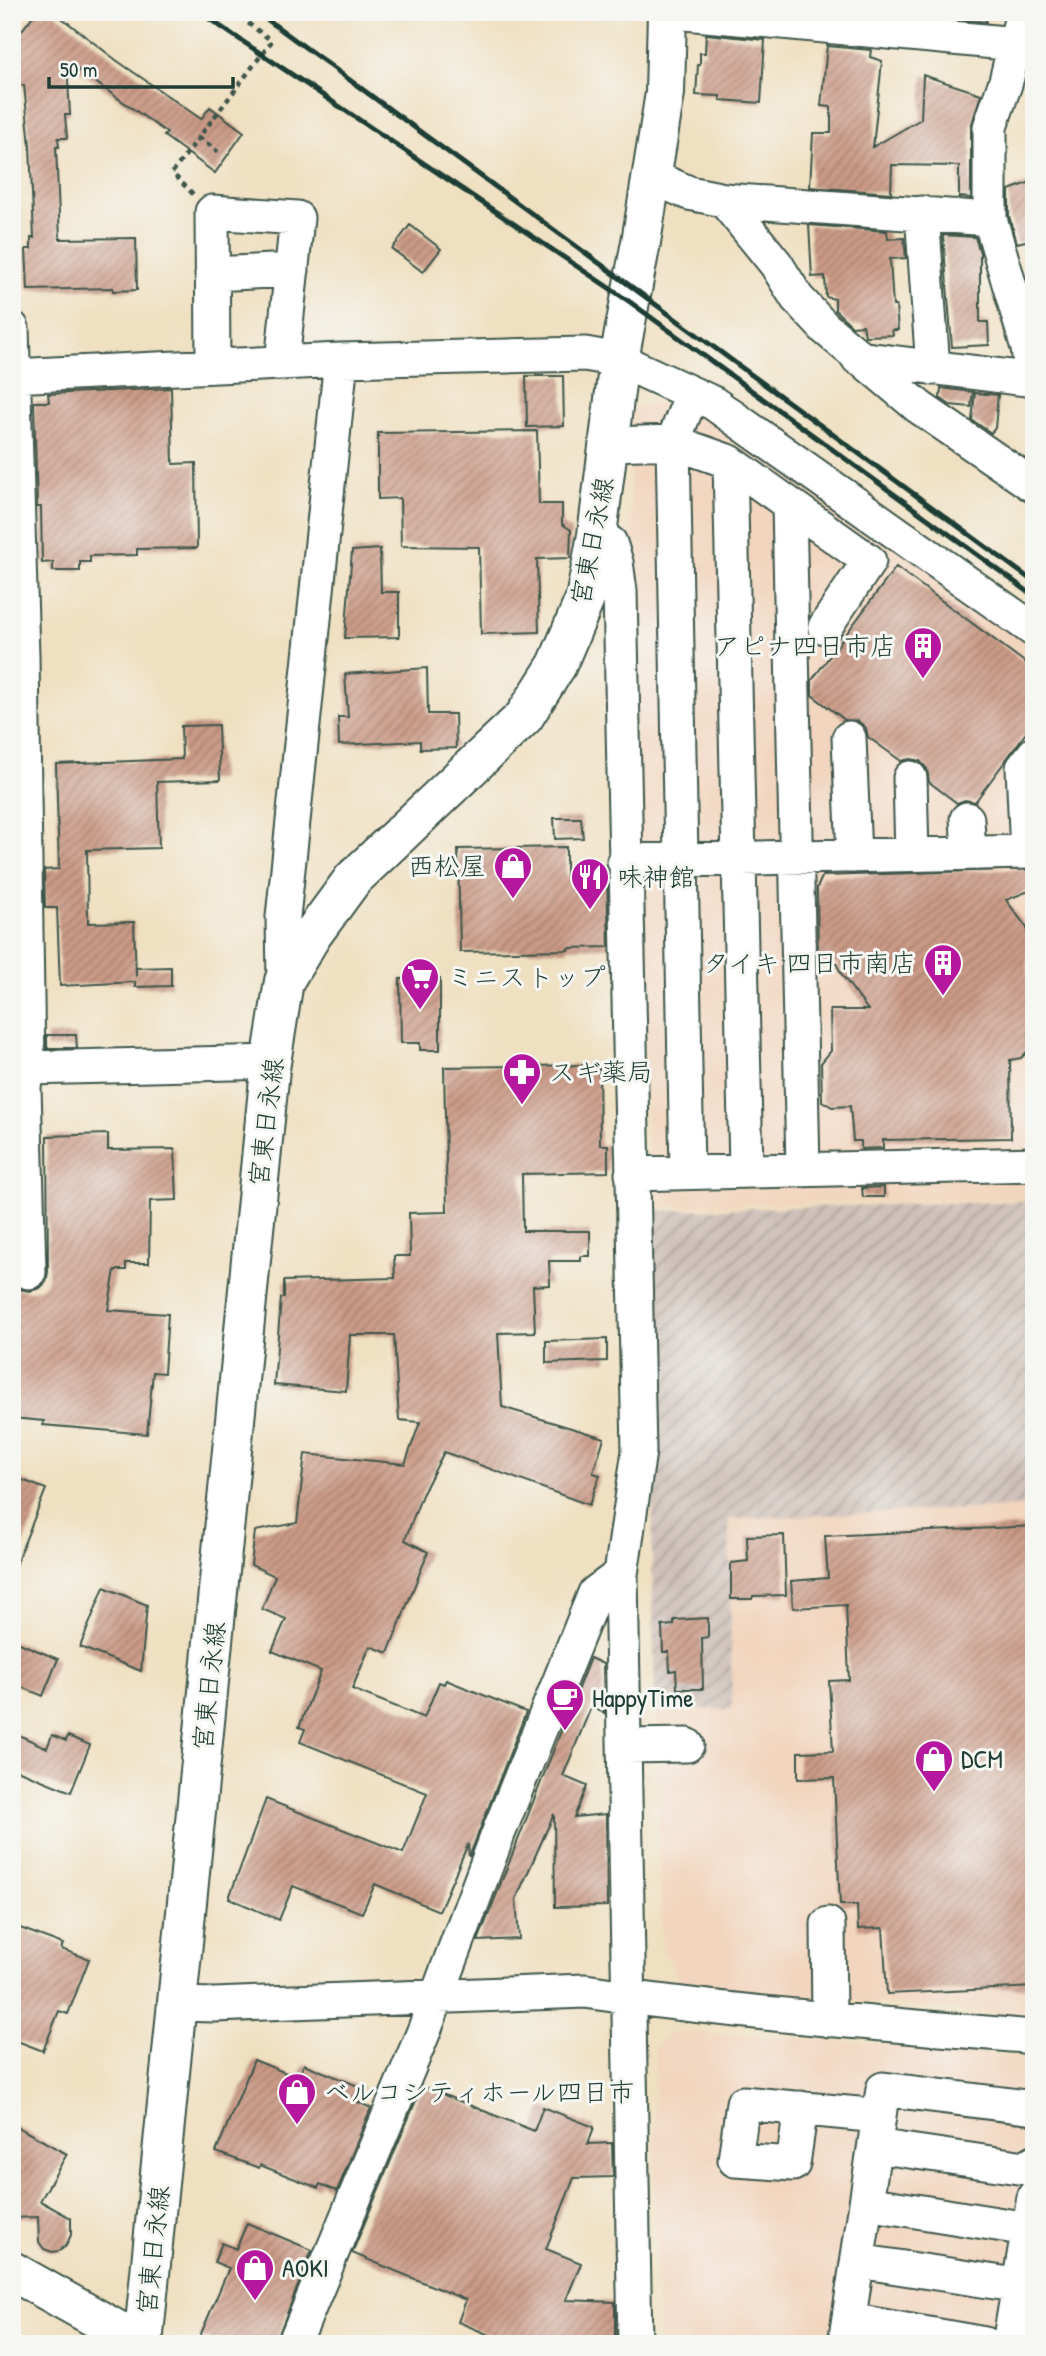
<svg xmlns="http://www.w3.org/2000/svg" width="1046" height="2356" font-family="'Patrick Hand','Klee One',sans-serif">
<defs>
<pattern id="industrial-furrows" width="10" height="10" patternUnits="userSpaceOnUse" patternTransform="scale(1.75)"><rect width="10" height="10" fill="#cfc1ba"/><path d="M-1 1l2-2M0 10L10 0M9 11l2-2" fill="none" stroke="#a79e98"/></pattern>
<pattern id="building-hatch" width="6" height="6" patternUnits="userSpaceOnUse" patternTransform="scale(1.75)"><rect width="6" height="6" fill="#cb9a86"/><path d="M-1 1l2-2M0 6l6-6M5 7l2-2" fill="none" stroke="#a47f6e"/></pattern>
</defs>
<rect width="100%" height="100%" fill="#f6f6f2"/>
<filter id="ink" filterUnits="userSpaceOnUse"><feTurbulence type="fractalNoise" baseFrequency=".0143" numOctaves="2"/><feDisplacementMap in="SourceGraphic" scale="14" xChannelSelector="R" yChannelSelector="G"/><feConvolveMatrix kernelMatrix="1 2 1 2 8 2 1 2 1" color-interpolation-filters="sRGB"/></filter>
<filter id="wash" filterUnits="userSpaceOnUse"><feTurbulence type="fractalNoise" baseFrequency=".00686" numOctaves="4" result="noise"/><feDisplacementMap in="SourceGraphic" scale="28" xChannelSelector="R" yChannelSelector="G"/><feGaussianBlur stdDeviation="1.57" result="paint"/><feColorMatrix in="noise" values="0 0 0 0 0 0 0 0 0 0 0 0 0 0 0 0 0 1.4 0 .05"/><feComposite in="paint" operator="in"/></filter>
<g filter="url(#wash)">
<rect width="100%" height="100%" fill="#efe0c1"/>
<path fill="#f2d5be" d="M670,402L722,421L1034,644V1198L649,1207L628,409Z
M1034,1506V2016L873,2003L682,1985L662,1947L656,1714L732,1709L729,1519Z
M672,2031L878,2043L1034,2058V2344H658L654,2049Z"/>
<path fill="url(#industrial-furrows)" d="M1034,1201V1506L729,1519L732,1709L655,1710L652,1561L654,1429L649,1211Z"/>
<g id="blocks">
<path fill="url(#building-hatch)" d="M36,12H54L116,60L201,119L210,107L244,132L215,173L164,136L167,133L67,62L70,115H65L67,138H58L59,147H56L60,239L136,238L137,290L113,291V288L28,290L26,249H31V238H34L30,146L24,85L19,86L16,38Z
M947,12H986V22L946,18Z
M706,34L765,40L761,103L720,100V96L696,95L698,65H700V53H705Z
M827,46L871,50L870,57L882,61L873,147L921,119L923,75L981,94L971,127V198L959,197V166L892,165L891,193L810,187L813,133H831V107L821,106Z
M1034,181V239L1017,243L1009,216V190Z
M410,225L441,249L423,272L392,249Z
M809,225L887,231L888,239L904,238L906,258L890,259L893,306H896L898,330H892L893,335L865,336L863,325L852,326L835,310V299L826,297L825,276L812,277Z
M943,235L975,237L980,253V322H988L989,345L952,347Z
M526,376H563L564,426L527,427Z
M171,388L173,464L196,463L197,548L137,549V555L90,556V562H80V571H53V562L42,563L41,507H37L34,402H49L48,394Z
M941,388L973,392L971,407L950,405L940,398Z
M975,393L998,395L995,428L991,433L972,420Z
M537,431L539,504H562V524L571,530L570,558L537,559L539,632L481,634L479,547L401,546L400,498L378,499V433Z
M380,549L381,592H399V637L345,638L352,551Z
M896,567L1034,669V722L975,802L965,800L957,803L929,782L927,769L920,761L910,759L901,761L868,737L866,728L858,721L845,720L812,695V680Z
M427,668L428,714H455L456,748L420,749V741L339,745L338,717H348L345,674Z
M218,725L220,780L157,782L159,848L87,850L88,923L134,922L136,977V968L171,967V986L135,987V982L60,986L57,908H45L44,870L59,869L56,764L182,759L181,726Z
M554,818H581L583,838L555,839Z
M566,847V876H607L609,947L568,948V950L460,952L458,849Z
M1034,869V889L1006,900L1027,928L1030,1049L1021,1058L1010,1060L1011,1138L883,1140V1148L861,1149V1141H853L850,1106L832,1107L822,1101L821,1063L831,1051L830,1010H868L842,975L836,963H818L817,888L821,879L823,876Z
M400,979H440V1050H420V1043H401Z
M47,1035H76L77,1048H47Z
M599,1065L600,1145H608V1172L522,1174L523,1231H590V1256H581V1261H549L550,1285L533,1286L535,1332L498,1333L502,1407L604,1438L593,1473L600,1475L589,1505L444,1452L422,1495L405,1540L428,1552L388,1653L370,1646L352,1689L424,1718L439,1682L444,1684L446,1680L526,1712L469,1857L468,1844L439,1911L375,1884L362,1913L293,1886L279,1920L229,1898L266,1799L403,1853L427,1793L300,1742L305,1729L299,1727L321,1671L272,1651L286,1619L262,1609L275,1576L251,1565L255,1531L297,1523L305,1454L405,1464L420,1422L399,1420L394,1335H350L346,1391L274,1385L281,1298H284V1281L395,1278L394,1256H410L409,1213L447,1212L444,1067Z
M108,1134V1150L175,1149L177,1200L150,1201L149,1263H126V1270H115L108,1310L168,1314L164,1373L153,1372L147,1434L43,1425L44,1421L12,1418V1281L19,1289L30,1291L40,1288L46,1282L48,1272L47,1136Z
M884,1187V1197H863L862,1188Z
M607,1339V1361L546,1363V1341Z
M12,1476L46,1489L13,1571H12Z
M1034,1526V1987L887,1994L883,1928L858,1929L857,1905H840L834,1778L798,1779V1752L833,1751L829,1681L849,1680L846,1605L793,1608L791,1581L828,1578L825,1536Z
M784,1535L786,1595L753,1596L752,1599H731V1563L748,1561L747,1536Z
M104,1587L147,1605L141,1671L80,1647Z
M708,1618V1637L702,1638L703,1689H677L676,1670L670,1671L669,1652H663L662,1626L674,1625V1620Z
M12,1640L58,1659L43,1696L12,1683Z
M590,1658L603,1664L604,1713L591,1707L563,1776L587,1786L574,1817L606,1814L607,1906L555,1907L554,1814L516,1899L519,1939L478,1941Z
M12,1732L47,1748L52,1735L66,1741L68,1736L90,1745L71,1792L12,1768Z
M12,1925L63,1944L61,1949L89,1959L68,2014L59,2011L43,2051L12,2039Z
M254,2060L298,2078L304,2064L363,2088L358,2102L371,2108L337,2191L320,2184L318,2188L260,2165L259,2168L216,2152Z
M422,2086L534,2131L543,2107L594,2127L588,2144L612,2143L613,2177L574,2178L546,2249L581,2263L566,2300L615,2302V2344H511L458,2322L466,2300L352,2253Z
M12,2124L67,2154L40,2201L71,2218V2235L66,2246L59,2251L52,2252L44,2249L39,2242L38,2217L12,2218Z
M247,2223L312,2250L275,2344H218L200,2336L229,2268L214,2262L222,2243L236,2249Z"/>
</g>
</g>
<g filter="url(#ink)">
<use href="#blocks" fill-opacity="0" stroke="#3e5549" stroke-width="2"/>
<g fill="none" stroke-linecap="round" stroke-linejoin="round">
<defs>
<path id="minor" d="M674,12L1016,44
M1023,12L1006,81L990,127V219L1028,348L1032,380
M652,177L689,193L724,200L776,264L797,298L825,328L919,407L1034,486
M724,200L990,219
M922,213L933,368
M212,274L292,270
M12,328L22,655L28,1068L24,1086L29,1272
M858,358L1034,380
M213,366L212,212L297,218L282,363
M12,376L341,360L585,354L619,360L713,403L1034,630
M609,444L673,442L692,394
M730,462L746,1170
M789,504L803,1169
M597,535L610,543L616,562L620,591L639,1451L621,1574L635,2344
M849,738L854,856
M910,778L912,854
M967,819L969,853
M624,861L1027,852L1023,768L1034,754
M284,981L283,917L341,360
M28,1068L272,1062
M687,1171L673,442L730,462L869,561L825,627
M632,1174L1034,1164
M626,1746L687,1745
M828,1924L829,2020
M178,2004L214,2005L585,1991C734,2013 884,2024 1034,2037
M801,2108L793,2164L735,2160L743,2103L879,2116
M875,2146L1025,2168L1034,2162
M866,2203L1028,2229
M858,2261L1034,2288
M849,2320L985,2344
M294,2344L424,2031L500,1829L595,1593L621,1574
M845,2344L883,2089L1034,2108
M1009,2344L1034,2197"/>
<path id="major" d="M143,2344L270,1069L284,981L312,935L353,879L524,717L557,665L585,599L597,535L619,360L641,242L665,93L667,12"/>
<path id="highway" d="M12,2271L142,2344"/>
</defs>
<use href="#minor" stroke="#3e5549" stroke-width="37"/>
<use href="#major" stroke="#3e5549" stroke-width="42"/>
<use href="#highway" stroke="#3e5549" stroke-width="42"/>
<path stroke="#3e5549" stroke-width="4.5" stroke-dasharray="5 5" stroke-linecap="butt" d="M199,137L218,152
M193,194L172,173L272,41L233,12"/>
<use href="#minor" stroke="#fff" stroke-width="33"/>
<use href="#major" stroke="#fff" stroke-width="38"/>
<use href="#highway" stroke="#fff" stroke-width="38"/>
<path stroke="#1f3d34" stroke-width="5" d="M199,12L630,302L1034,596
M257,12L1034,582"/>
</g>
</g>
<defs>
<symbol id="building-pin" viewBox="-11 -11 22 30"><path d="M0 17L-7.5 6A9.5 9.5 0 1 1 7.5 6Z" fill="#b5179e" stroke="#f6f6f2"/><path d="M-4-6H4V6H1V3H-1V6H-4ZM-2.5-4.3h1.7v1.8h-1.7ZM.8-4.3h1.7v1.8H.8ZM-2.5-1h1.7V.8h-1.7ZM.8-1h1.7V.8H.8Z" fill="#fff"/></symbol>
<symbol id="shop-pin" viewBox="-11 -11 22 30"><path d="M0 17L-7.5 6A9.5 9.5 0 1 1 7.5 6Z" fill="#b5179e" stroke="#f6f6f2"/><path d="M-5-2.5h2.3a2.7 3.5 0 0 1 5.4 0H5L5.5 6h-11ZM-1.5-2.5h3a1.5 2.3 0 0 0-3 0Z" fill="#fff"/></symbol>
<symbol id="restaurant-pin" viewBox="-11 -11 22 30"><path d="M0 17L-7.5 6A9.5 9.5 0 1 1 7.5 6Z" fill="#b5179e" stroke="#f6f6f2"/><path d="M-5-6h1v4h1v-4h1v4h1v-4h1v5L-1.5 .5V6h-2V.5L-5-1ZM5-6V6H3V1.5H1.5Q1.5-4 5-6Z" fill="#fff"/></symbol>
<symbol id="supermarket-pin" viewBox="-11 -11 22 30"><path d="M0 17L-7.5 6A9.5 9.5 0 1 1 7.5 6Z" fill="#b5179e" stroke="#f6f6f2"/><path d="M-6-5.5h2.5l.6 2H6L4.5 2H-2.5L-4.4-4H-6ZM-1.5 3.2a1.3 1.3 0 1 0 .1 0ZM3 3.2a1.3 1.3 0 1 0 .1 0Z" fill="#fff"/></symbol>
<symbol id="pharmacy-pin" viewBox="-11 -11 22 30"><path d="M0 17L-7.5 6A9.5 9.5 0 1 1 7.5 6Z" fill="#b5179e" stroke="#f6f6f2"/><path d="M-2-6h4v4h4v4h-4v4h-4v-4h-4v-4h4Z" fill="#fff"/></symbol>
<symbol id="cafe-pin" viewBox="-11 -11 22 30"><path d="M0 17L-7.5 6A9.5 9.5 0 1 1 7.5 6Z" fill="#b5179e" stroke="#f6f6f2"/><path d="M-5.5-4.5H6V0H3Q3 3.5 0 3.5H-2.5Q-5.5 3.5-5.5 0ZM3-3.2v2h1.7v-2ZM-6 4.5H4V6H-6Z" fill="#fff"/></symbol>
</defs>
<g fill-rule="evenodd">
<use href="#building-pin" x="901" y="624" width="44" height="60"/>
<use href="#shop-pin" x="491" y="844" width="44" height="60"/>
<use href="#restaurant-pin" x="568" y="855" width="44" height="60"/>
<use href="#building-pin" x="921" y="941" width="44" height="60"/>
<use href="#supermarket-pin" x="398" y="955" width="44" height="60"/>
<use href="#pharmacy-pin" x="500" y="1050" width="44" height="60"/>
<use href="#cafe-pin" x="543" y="1676" width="44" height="60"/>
<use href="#shop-pin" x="912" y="1737" width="44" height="60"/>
<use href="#shop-pin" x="275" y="2070" width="44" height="60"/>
<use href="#shop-pin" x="233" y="2246" width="44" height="60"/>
</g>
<g text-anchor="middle" stroke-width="6" stroke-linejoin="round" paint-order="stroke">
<g font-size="26" fill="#1f3d34" stroke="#f6f6f2">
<text transform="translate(592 541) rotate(-79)" y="9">宮東日永線</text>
<text transform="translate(266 1122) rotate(-83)" y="9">宮東日永線</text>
<text transform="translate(209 1686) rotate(-84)" y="9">宮東日永線</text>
<text transform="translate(153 2250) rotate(-84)" y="9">宮東日永線</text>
</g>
<g font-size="26" fill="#1f3d34" stroke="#f6f6f2" text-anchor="start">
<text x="896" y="655" text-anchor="end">アピナ四日市店</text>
<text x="486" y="875" text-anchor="end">西松屋</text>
<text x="617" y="886">味神館</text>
<text x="916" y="972" text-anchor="end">タイキ 四日市南店</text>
<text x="447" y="986">ミニストップ</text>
<text x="549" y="1081">スギ薬局</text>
<text x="592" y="1707">HappyTime</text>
<text x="961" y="1768">DCM</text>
<text x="324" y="2101">ベルコシティホール四日市</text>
<text x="282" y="2277">AOKI</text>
</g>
</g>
<rect width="1046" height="2356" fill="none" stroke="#f6f6f2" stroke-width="42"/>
<path d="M49 77v10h184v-10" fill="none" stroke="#1f3d34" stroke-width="3.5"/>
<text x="60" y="77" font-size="21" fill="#1f3d34" stroke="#f6f6f2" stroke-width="5" paint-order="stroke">50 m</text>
</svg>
